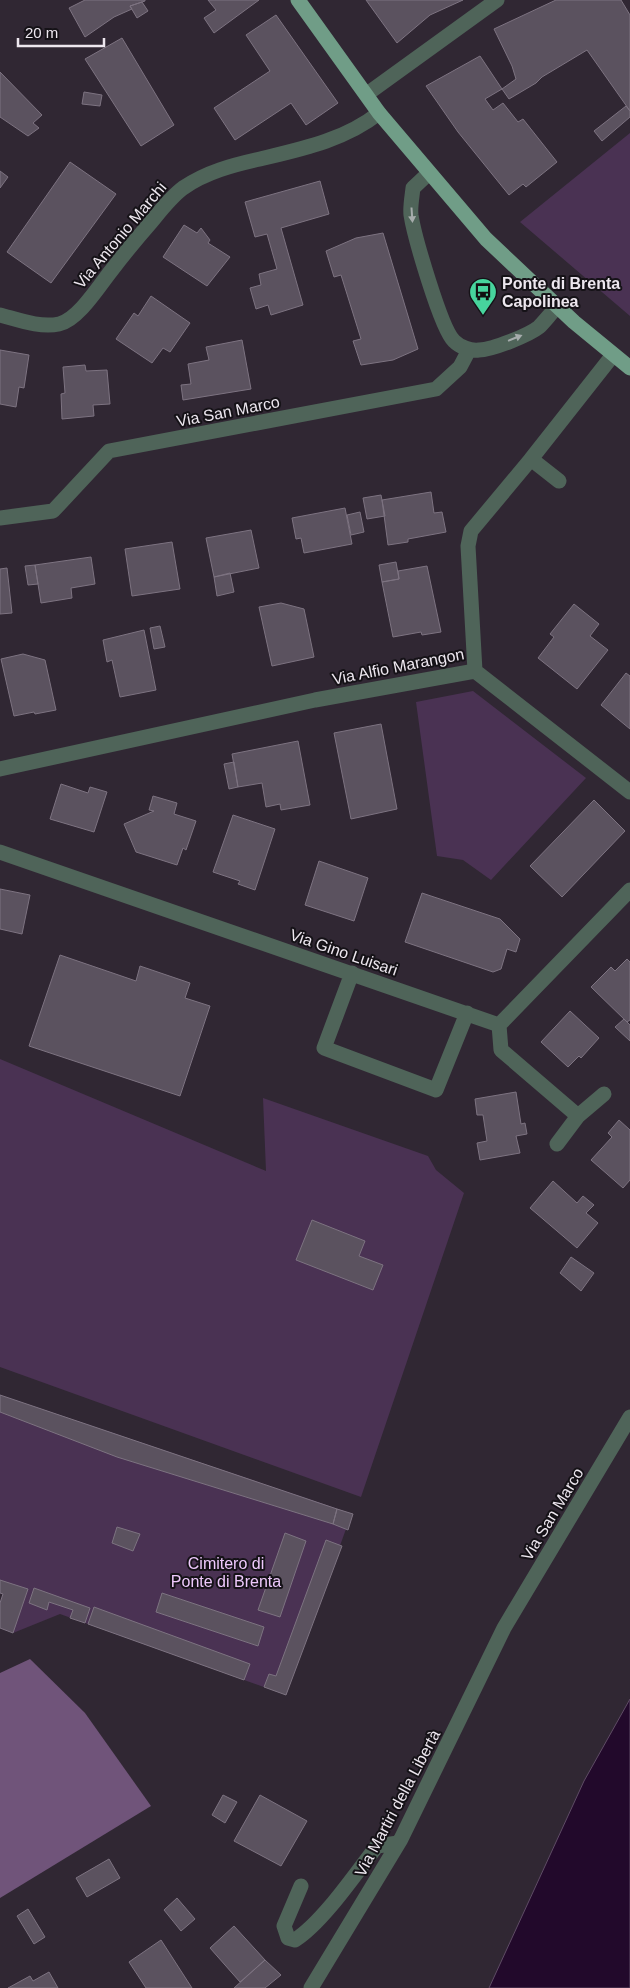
<svg xmlns="http://www.w3.org/2000/svg" width="630" height="1988" font-family="Helvetica,sans-serif">
<rect width="100%" height="100%" fill="#302733"/>
<path fill="#4a3253" d="M630,133V316L520,222Z
M473,691L586,778L491,880L463,860L437,856L416,702Z
M0,1059L266,1171L263,1098L428,1156L436,1170L464,1193L361,1497L0,1367Z
M0,1395L353,1514L348,1530L346,1529L286,1695L60,1614L13,1633L0,1628V1603L3,1594L0,1593Z"/>
<path fill="#70547a" d="M30,1659L85,1713L151,1806L0,1898V1673Z"/>
<path fill="#22092b" stroke="#5f4c66" d="M630,1699V1988H489L584,1781Z"/>
<path fill="#5b525f" stroke="#7d7381" d="M85,0H145V1L130,6L132,9L114,17L85,37L69,8Z
M208,0H259L214,33L204,18L216,10Z
M366,0H463L430,15L397,43Z
M556,0H621L630,15V111L587,50L542,77L536,83L509,99L502,89L516,79L512,66L494,29Z
M142,2L148,11L137,18L130,6Z
M276,15L338,103L306,125L291,103L235,140L214,108L270,71L246,35Z
M122,38L174,125L141,146L85,59Z
M480,56L502,89L485,99L493,110L503,103L518,122L523,119L557,162L526,187L523,184L509,195L458,132L426,86Z
M0,72L42,115L33,123L39,128L28,136L0,117Z
M84,92L102,95L100,106L82,104Z
M626,106L630,111V117L602,141L594,131Z
M70,162L116,194L51,283L7,252Z
M0,171L8,177L0,188Z
M320,181L329,214L281,228L303,305L271,315L268,305L256,309L250,288L261,285L259,274L277,269L267,234L255,237L245,202Z
M184,225L197,233L201,228L210,240L208,243L230,257L207,286L163,257Z
M383,233L418,349L393,360L361,365L353,341L361,339L341,275L334,277L326,251L356,238Z
M151,296L190,323L170,352L163,348L152,363L116,339L134,313L138,316Z
M242,340L251,389L183,400L181,385L191,384L188,364L209,360L206,347Z
M0,350L29,355L24,388L19,387L16,407L0,404Z
M85,365L86,371L107,370L110,404L93,405L94,416L62,419L61,394L65,393L63,367Z
M431,492L434,513L442,512L446,532L408,539V542L388,545L382,500Z
M381,495L385,516L367,519L363,498Z
M345,508L352,544L304,553L301,538L296,539L292,518Z
M360,512L364,532L351,535L347,515Z
M251,530L259,568L214,577L206,538Z
M172,542L180,589L132,596L125,549Z
M91,557L95,584L71,588L72,598L41,603L35,565Z
M396,562L399,579L382,582L379,565Z
M35,565L38,584L28,585L25,566Z
M427,566L441,632L422,635L421,632L393,637L382,582L399,579L398,571Z
M7,568L12,613L0,614V569Z
M230,573L234,592L217,596L214,577Z
M281,603L304,609L314,657L272,666L259,607Z
M574,604L599,624L590,636L608,650L577,689L538,658L554,637L550,634Z
M160,626L165,647L154,649L150,628Z
M144,630L156,690L120,697L112,660L107,662L103,640Z
M23,654L45,660L56,710L35,714L34,712L14,716L1,659Z
M626,673L630,676V729L601,705Z
M381,724L397,809L351,819L334,733Z
M298,741L310,805L281,810L280,804L266,807L262,783L238,787L232,754Z
M234,762L238,787L229,789L224,764Z
M61,784L88,793L90,787L107,792L94,832L50,819Z
M153,796L177,803L174,814L196,821L186,850L183,848L177,865L136,852L124,824L154,811L149,810Z
M594,800L625,831L562,897L530,866Z
M233,815L275,829L255,890L238,884L240,881L213,872Z
M319,861L368,878L354,921L305,905Z
M0,889L30,895L22,934L0,929Z
M422,893L500,919L520,939L516,952L507,949L501,969L493,972L405,942Z
M60,955L136,981L140,966L190,983L185,998L210,1006L180,1096L29,1046Z
M627,959L630,962V1020L627,1022L591,987L611,967L615,971Z
M570,1011L599,1038L581,1058L579,1056L568,1067L541,1042Z
M624,1019L630,1025V1041L615,1027Z
M516,1092L521,1124L525,1123L527,1134L516,1136L520,1153L480,1160L477,1143L487,1141L483,1115H477L475,1099Z
M619,1120L630,1130V1180L623,1188L591,1160L612,1137L608,1133Z
M553,1181L577,1203L583,1196L594,1205L586,1213L598,1223L577,1248L530,1208Z
M312,1220L365,1241L359,1256L383,1265L373,1290L296,1260Z
M571,1257L594,1273L581,1291L560,1273Z
M0,1395L337,1509L333,1524L117,1457L0,1412Z
M337,1509L353,1514L348,1530L333,1524Z
M117,1527L140,1534L133,1551L112,1543Z
M285,1533L306,1541L280,1617L258,1610Z
M326,1540L342,1546L286,1695L264,1687L269,1674L276,1676Z
M0,1580L28,1589L13,1633L0,1628V1603L3,1594L0,1593Z
M34,1588L90,1608L85,1623L70,1618L73,1610L49,1602L47,1610L29,1603Z
M162,1593L264,1627L258,1646L156,1612Z
M94,1607L250,1664L244,1680L88,1624Z
M223,1795L237,1802L225,1823L212,1815Z
M260,1795L307,1821L281,1866L234,1841Z
M109,1859L120,1878L87,1897L76,1878Z
M177,1898L195,1919L181,1931L164,1910Z
M28,1909L45,1937L34,1944L17,1916Z
M234,1926L265,1960L240,1982L210,1948Z
M161,1940L192,1988H146L129,1962Z
M265,1960L281,1975L265,1988H234Z
M49,1972L58,1988H8L30,1976L33,1981Z"/>
<g fill="none" stroke-linecap="round" stroke-linejoin="round">
<path stroke="#4f6459" stroke-width="15" d="M367,94L497,0
M429,173L413,188C412,197 410,207 411,215C414,235 441,329 454,341C460,347 470,351 479,350C492,350 529,335 539,327C545,321 551,313 557,307
M0,315C19,320 40,328 59,324C78,320 99,286 111,271C124,254 138,237 152,221C161,210 171,197 183,188C206,172 233,165 260,159C302,149 345,140 379,113
M531,459L559,481
M0,518L53,511L109,451L436,389L460,367L469,350
M475,671L630,792
M0,769L315,700L475,671L468,546L471,531L531,459L613,355
M0,852L499,1025L630,890
M352,973L324,1048L436,1090L467,1013
M499,1025L501,1050L578,1116L557,1144
M578,1116L604,1094
M301,1886L284,1926L288,1938L295,1940C323,1922 356,1873 377,1846L398,1843
M311,1988L401,1839L504,1628L630,1417"/>
<path stroke="#709d87" stroke-width="15" d="M298,0L379,113L486,239L574,322L630,368"/>
</g>
<defs><path id="oneway-solid" d="M-6-.8H1V-3.2L6.5 0L1 3.2V.8H-6Z" transform="scale(1.25)"/></defs>
<g fill="#a6acac">
<use href="#oneway-solid" transform="translate(412 215) rotate(86)"/>
<use href="#oneway-solid" transform="translate(515 338) rotate(-22)"/>
</g>
<defs>
<symbol id="bus-pin" viewBox="-11 -11 22 30"><path d="M0 17L-7.5 6A9.5 9.5 0 1 1 7.5 6Z" fill="#47d49d" stroke="#151217"/><path d="M-5-6H5V4H4V6H2V4H-2V6H-4V4H-5ZM-3.5-4V0h7V-4ZM-3.5 1.2v1.5H-2V1.2ZM2 1.2v1.5H3.5V1.2Z" fill="#111"/></symbol>
</defs>
<g fill-rule="evenodd">
<use href="#bus-pin" x="467" y="276" width="32" height="43"/>
</g>
<g text-anchor="middle" stroke-width="4" stroke-linejoin="round" paint-order="stroke">
<g font-size="16" fill="#ede7ef" stroke="#151217">
<text transform="translate(120 235) rotate(-50)" y="6">Via Antonio Marchi</text>
<text transform="translate(228 411) rotate(-11)" y="6">Via San Marco</text>
<text transform="translate(398 666) rotate(-11)" y="6">Via Alfio Marangon</text>
<text transform="translate(344 952) rotate(19)" y="6">Via Gino Luisari</text>
<text transform="translate(552 1514) rotate(-59)" y="6">Via San Marco</text>
<text transform="translate(397 1803) rotate(-62)" y="6">Via Martiri della Libertà</text>
</g>
<g font-size="16" font-weight="bold" fill="#ede7ef" stroke="#151217" text-anchor="start">
<text x="502" y="289">Ponte di Brenta<tspan x="502" dy="18">Capolinea</tspan></text>
</g>
<g font-size="16" fill="#eec9fc" stroke="#151217">
<text x="226" y="1569">Cimitero di<tspan x="226" dy="18">Ponte di Brenta</tspan></text>
</g>
</g>
<path d="M18 38v8h86v-8" fill="none" stroke="#ede7ef" stroke-width="2.5"/>
<text x="25" y="38" font-size="15" fill="#ede7ef" stroke="#151217" stroke-width="4" paint-order="stroke">20 m</text>
</svg>
